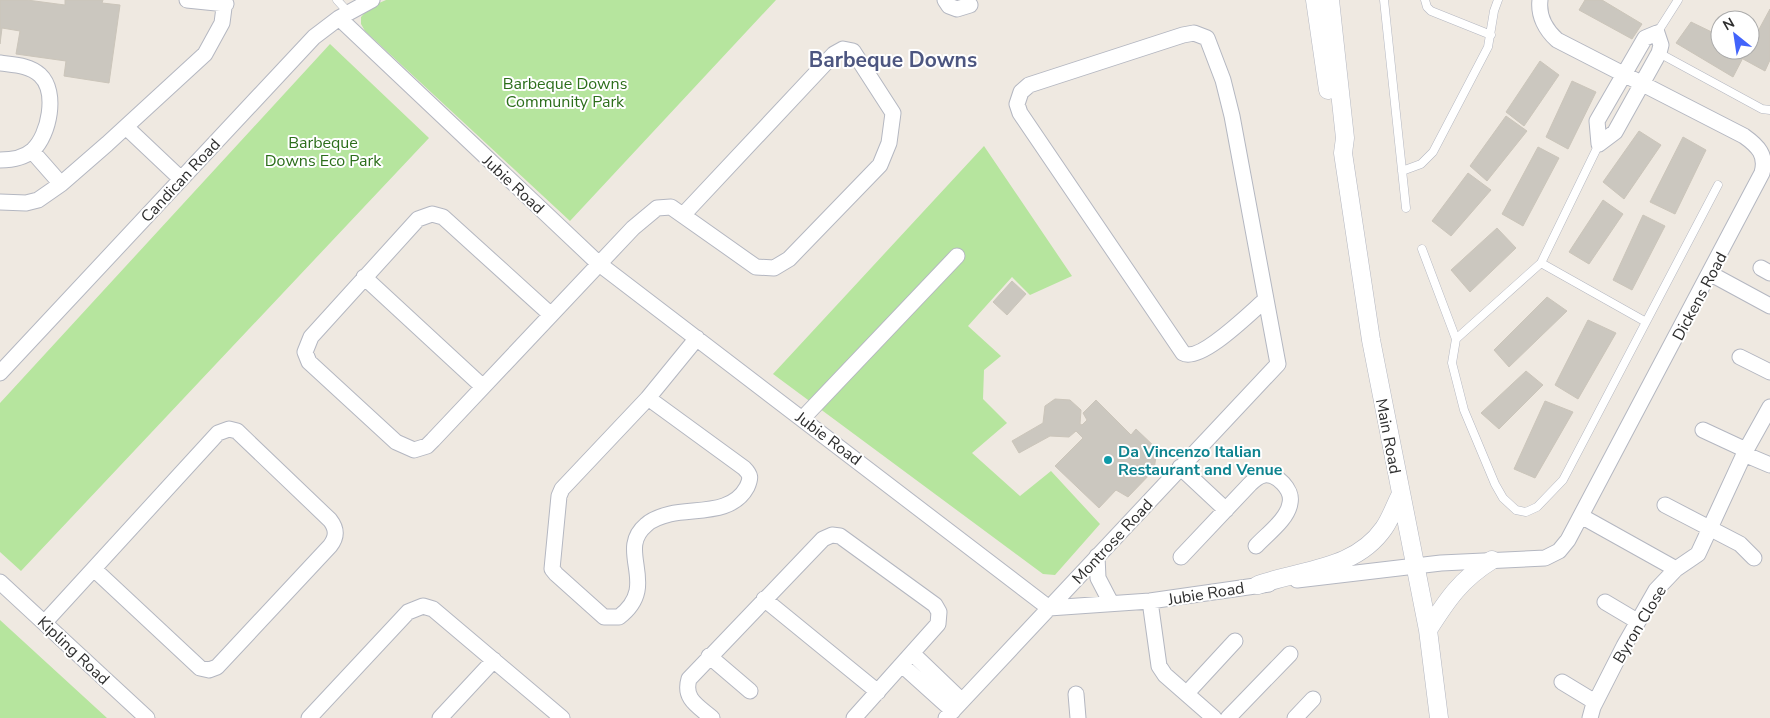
<svg xmlns="http://www.w3.org/2000/svg" width="1770" height="718" font-family="'Nunito Sans',sans-serif">
<rect width="100%" height="100%" fill="#efe9e1"/>
<path fill="#b6e59e" d="M386,0H776L570,221L365,31L361,24V17L370,7Z
M330,44L429,138L21,571L0,552V403Z
M984,146L1072,276L1030,295L1012,277L968,326L1001,356L984,370L983,399L1007,423L972,453L1020,496L1051,471L1100,524L1055,575L1043,574L773,374Z
M0,620L107,718H0Z"/>
<path fill="#cbc7bf" stroke="#cbc5ba" d="M0,0H27L65,5V0H103L102,3L120,5L109,83L64,76L66,61L16,54L20,31L2,28L0,44Z
M1585,0H1602L1642,24L1632,39L1579,10Z
M1770,9V60L1765,71L1743,59L1750,50V46Z
M1691,22L1720,36V50H1747L1733,77L1676,43Z
M1540,61L1559,75L1524,126L1506,112Z
M1572,81L1596,92L1568,149L1546,137Z
M1506,116L1527,131L1487,181L1470,166Z
M1639,131L1661,145L1624,199L1603,182Z
M1683,137L1706,150L1675,214L1650,202Z
M1538,147L1559,158L1523,226L1502,214Z
M1468,173L1491,190L1451,236L1432,221Z
M1603,200L1623,214L1589,264L1569,252Z
M1643,215L1665,226L1632,290L1613,280Z
M1497,228L1516,248L1470,292L1451,270Z
M1012,281L1026,294L1007,315L993,302Z
M1547,297L1567,311L1509,367L1494,350Z
M1588,320L1616,333L1578,399L1555,385Z
M1526,371L1543,385L1499,429L1481,413Z
M1055,399L1070,400L1081,410L1080,424L1082,425L1087,420L1083,413L1096,400L1131,435L1136,429L1157,449L1154,470L1128,497L1116,490L1099,508L1055,466L1083,438L1076,431L1069,437L1050,436L1019,453L1012,441L1043,423L1045,406Z
M1545,401L1573,412L1535,478L1514,469Z"/>
<g fill="none" stroke-linecap="round" stroke-linejoin="round">
<defs>
<path id="service" d="M337,0L348,12
M1384,0L1406,208
M1425,0L1427,7L1431,11L1491,35
M1657,33L1678,0
M1659,53L1762,109L1770,110
M1402,171L1421,164L1433,152L1488,47L1494,11L1498,0
M1422,249L1456,339L1452,363L1464,410L1495,484L1503,498L1516,510L1526,512L1537,507L1563,480L1718,185
M1541,263L1646,322
M1456,339L1541,263L1599,144"/>
<path id="minor" d="M187,0L226,4
M945,0L949,6L957,9L970,5
M339,18L598,263L1049,608L1150,601L1269,584
M0,63C14,65 29,65 40,75C58,92 49,135 33,150C24,158 11,160 0,160
M126,127L181,179
M1599,144L1597,121L1645,38L1657,33
M1599,144L1615,132L1659,53L1661,45L1657,33
M32,151L61,184
M0,202L26,203L38,200L61,184L107,144L205,54L222,23L225,0
M1761,268L1770,273
M1711,274L1770,306
M364,277L482,386
M550,314L443,217L432,214L418,219L311,337L305,352L309,362L396,442L414,450L427,446L433,440L633,228L657,208L671,207L756,267L774,268L789,259L880,165L889,143L893,113L853,51L843,49L834,54L683,215
M1740,357L1770,372
M0,373L314,37L339,18L372,0
M648,398L744,468C751,475 751,478 747,487C732,515 696,508 670,514C662,516 652,519 646,525C615,551 661,585 619,617H604L556,574L552,569L559,496L562,489Z
M648,398L697,338
M803,418L957,256
M1703,430L1746,450
M1744,454L1770,465
M1180,467L1226,510
M1665,505L1740,544L1754,558
M1581,516L1676,569
M1097,556L1098,578L1111,603
M1181,557L1250,484C1254,480 1258,476 1264,475C1277,473 1293,490 1290,503C1288,519 1267,534 1256,546
M1297,580L1441,563L1545,558L1559,551L1568,540L1762,173C1767,155 1758,146 1744,136L1557,40C1546,30 1538,16 1540,0
M0,582L147,718
M764,599L878,692
M1150,601L1159,666L1165,675L1214,718
M1605,602L1637,621
M45,622L218,433L229,429L237,431L330,520C337,529 337,537 330,546L217,667L209,670L200,668L95,570
M913,654L962,701
M709,656L750,691
M903,666L953,711
M1562,682L1595,702
M1187,693L1235,641
M1076,694L1078,718
M309,718L408,612L423,606L433,609L562,718
M440,718L494,660
M712,718C698,706 683,699 689,679L823,539L832,535L840,536L935,605L939,612L938,624L854,718
M946,718L1278,364L1232,116L1223,80L1207,38L1194,33L1183,35L1029,85L1021,92L1017,104L1020,113L1183,353C1200,363 1250,313 1264,301
M1228,718L1290,654
M1295,718L1313,699
M1590,718L1593,707L1624,646L1656,590L1676,569L1698,554L1746,450L1770,407"/>
<path id="tertiary" d="M1315,0L1328,90
M1330,0L1345,138L1343,153L1371,340L1428,630L1439,718
M1258,585C1302,569 1355,570 1384,528C1391,518 1395,505 1401,494
M1428,630C1447,600 1461,579 1492,560"/>
</defs>
<use href="#service" stroke="#b4b7c1" stroke-width="9"/>
<use href="#minor" stroke="#b4b7c1" stroke-width="17"/>
<use href="#tertiary" stroke="#b4b7c1" stroke-width="19"/>
<use href="#service" stroke="#fff" stroke-width="8"/>
<use href="#minor" stroke="#fff" stroke-width="15"/>
<use href="#tertiary" stroke="#fff" stroke-width="18"/>
</g>
<circle fill="#0f9aa8" stroke="#fff" stroke-width="2" cx="1108" cy="460" r="5"/>
<g text-anchor="middle" stroke-width="4" stroke-linejoin="round" paint-order="stroke">
<g font-size="16" fill="#2c6e1b" stroke="#fff">
<text x="565" y="89">Barbeque Downs<tspan x="565" dy="18">Community Park</tspan></text>
<text x="323" y="148">Barbeque<tspan x="323" dy="18">Downs Eco Park</tspan></text>
</g>
<g font-size="16" fill="#2e2e2e" stroke="#fff">
<text transform="translate(180 180) rotate(-47)" y="6">Candican Road</text>
<text transform="translate(514 184) rotate(43)" y="6">Jubie Road</text>
<text transform="translate(1699 296) rotate(-62)" y="6">Dickens Road</text>
<text transform="translate(1389 436) rotate(79)" y="6">Main Road</text>
<text transform="translate(829 438) rotate(37)" y="6">Jubie Road</text>
<text transform="translate(1112 541) rotate(-47)" y="6">Montrose Road</text>
<text transform="translate(1206 593) rotate(-9)" y="6">Jubie Road</text>
<text transform="translate(1639 624) rotate(-59)" y="6">Byron Close</text>
<text transform="translate(74 650) rotate(43)" y="6">Kipling Road</text>
</g>
<g font-size="16" font-weight="bold" fill="#0d838f" stroke="#fff" text-anchor="start">
<text x="1118" y="457">Da Vincenzo Italian<tspan x="1118" dy="18">Restaurant and Venue</tspan></text>
</g>
<g font-size="21" font-weight="bold" fill="#4d5680" stroke="#fff">
<text x="893" y="67">Barbeque Downs</text>
</g>
</g>
<g transform="translate(1735 35) rotate(330)"><circle r="24" fill="#ffffff" stroke="#ababab"/>
<path d="M0-4L9 19L0 12L-9 19Z" fill="#4264fb"/>
<text y="-8" font-size="14" font-weight="bold" text-anchor="middle" fill="#2e2e2e">N</text>
</g>
</svg>
